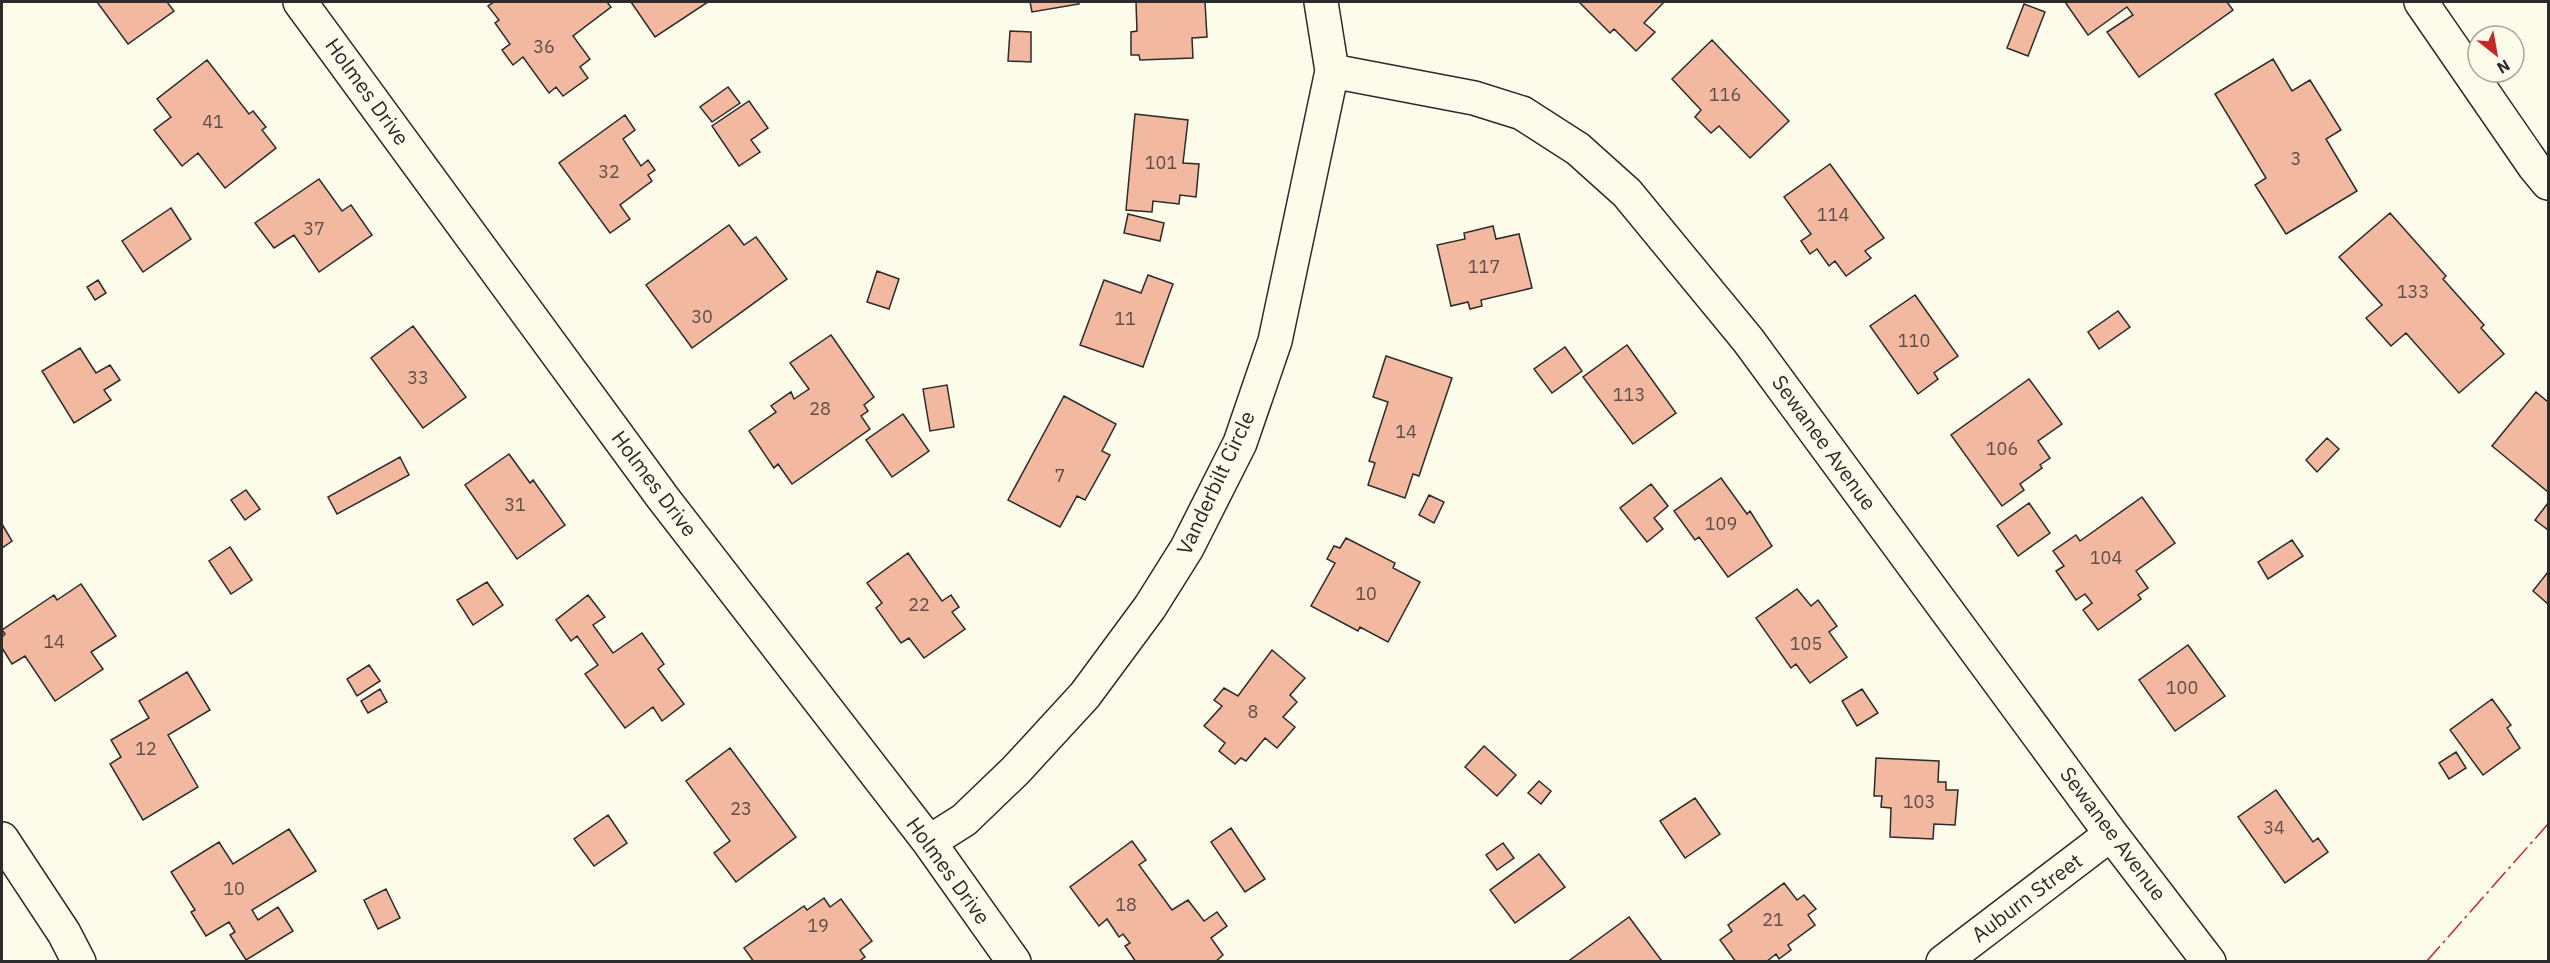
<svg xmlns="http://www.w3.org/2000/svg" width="2550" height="963" font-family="'IBM Plex Sans',sans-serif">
<rect width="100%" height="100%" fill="#fdfbea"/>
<path fill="#f2b8a0" stroke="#2b2b2b" stroke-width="1.5" d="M97,2H167L174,11L128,44Z
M494,2H607L611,7L573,36L590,59L580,67L588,78L563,96L556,87L549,93L523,57L513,65L502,50L510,44L495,23L499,20L488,6Z
M631,2H708L655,37Z
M1030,2H1078L1079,4L1032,12Z
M1136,2H1205L1207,37L1192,38L1193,58L1140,60L1139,55H1131V32L1137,31Z
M1579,2H1664L1644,23L1655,32L1636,51L1614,29L1610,33Z
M2065,2H2227L2233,10L2139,77L2107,32L2133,15L2127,7L2088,35Z
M2024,4L2045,12L2028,56L2007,48Z
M1010,31L1031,32V62L1008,61Z
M1712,40L1789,121L1750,158L1719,126L1711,133L1695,117L1701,110L1672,79Z
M2273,59L2292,91L2310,80L2341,130L2326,139L2357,191L2286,234L2255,185L2266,178L2215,94Z
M207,60L249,114L253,111L266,127L262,130L276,148L225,188L198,153L182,166L154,130L171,117L157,99Z
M728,87L740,103L712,122L700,107Z
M749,101L768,128L751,140L760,152L739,166L712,126Z
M1135,114L1188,120L1183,163L1199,164L1196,197L1180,195L1179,204L1153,201L1152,212L1126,210Z
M625,115L635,130L623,139L641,166L648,160L655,170L648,175L652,181L620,205L630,219L610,233L559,163Z
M1830,164L1884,238L1865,251L1871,258L1846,276L1835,261L1829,266L1817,249L1810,254L1801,241L1811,234L1784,197Z
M319,179L342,211L351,205L372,235L319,272L294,235L274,248L255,223Z
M171,208L191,239L143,272L122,241Z
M2390,213L2446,276L2443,279L2484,325L2481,328L2504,354L2459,393L2406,333L2391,346L2366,318L2382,305L2339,257Z
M1128,214L1164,223L1160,241L1124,233Z
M729,225L744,245L756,237L787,279L692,348L646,285Z
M1493,226L1496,239L1519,234L1532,288L1481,300L1482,306L1470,309L1468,302L1451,306L1437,245L1465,239L1464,233Z
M877,271L899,279L889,309L867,302Z
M1148,275L1173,284L1143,367L1080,345L1104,280L1141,293Z
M98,280L106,293L95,300L87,287Z
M1915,295L1958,356L1934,373L1938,379L1918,394L1870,326Z
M2118,311L2130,327L2099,349L2088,332Z
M413,326L466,397L423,428L371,358Z
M831,335L874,397L864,405L868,411L861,416L870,429L792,484L778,464L774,468L749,431L776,412L771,406L791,392L794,399L809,389L790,363Z
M1627,345L1676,413L1633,444L1583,377Z
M1565,347L1582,371L1552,393L1534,369Z
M80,348L96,373L110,365L120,380L104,390L111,400L74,423L42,371Z
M1386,356L1452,378L1419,476L1413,474L1405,498L1368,485L1375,463L1369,461L1388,402L1373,397Z
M2029,379L2062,424L2038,441L2050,458L2040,465L2042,468L2020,484L2024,490L2002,506L1951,435Z
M947,385L954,427L930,431L923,389Z
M2536,392L2548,402V492L2492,446Z
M1064,396L1116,424L1102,451L1110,455L1085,500L1077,496L1060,527L1008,500Z
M903,414L929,451L892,477L866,440Z
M2327,438L2339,449L2317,472L2306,460Z
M509,454L530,483L533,480L565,525L517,559L465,485Z
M400,457L409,475L337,514L328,497Z
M1721,478L1747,514L1750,511L1772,546L1728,577L1699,537L1695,540L1674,511Z
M1651,484L1668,506L1654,518L1663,529L1647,542L1620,508Z
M246,490L260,509L245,520L231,500Z
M1429,495L1444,502L1434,523L1419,515Z
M2142,497L2175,543L2136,571L2148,588L2138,595L2141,599L2098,630L2083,610L2092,603L2085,594L2076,600L2056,571L2064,566L2053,551L2076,535L2080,541Z
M2029,503L2050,533L2018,556L1997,526Z
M2548,503V530L2535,520Z
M2,524L12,541L2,548Z
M1346,538L1395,563L1393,568L1420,582L1388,642L1360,627L1358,631L1311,606L1335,563L1327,559L1334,546L1340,548Z
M2292,540L2303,556L2268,579L2258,562Z
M230,547L252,580L231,594L209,561Z
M908,553L942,601L951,595L959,607L952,612L965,629L924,658L909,638L901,643L876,608L882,603L867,583Z
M2548,572V604L2533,591Z
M487,582L503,605L473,625L457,600Z
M81,584L116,636L91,652L103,669L55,701L25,656L12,664L2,648V637L5,634L2,630L54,595L57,600Z
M1797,589L1811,606L1818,600L1837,626L1829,632L1847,657L1810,683L1796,664L1791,668L1756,618Z
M588,595L605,617L593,625L613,653L642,633L664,664L658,669L684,704L662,721L653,707L625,728L585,674L598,665L577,636L571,641L556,620Z
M2188,645L2225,696L2175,731L2139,680Z
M1272,650L1305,678L1290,695L1297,702L1283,717L1295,727L1277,748L1265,738L1246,761L1241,758L1235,764L1219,751L1225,743L1204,726L1222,706L1214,700L1224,688L1238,696Z
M369,665L380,681L357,696L347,679Z
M187,672L210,710L168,735L198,787L143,820L110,764L121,757L111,740L149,718L139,701Z
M380,689L387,702L368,713L361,701Z
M1862,689L1878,713L1857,726L1842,701Z
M2492,699L2511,725L2507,728L2520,748L2483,775L2450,730Z
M1484,746L1516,775L1497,796L1465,767Z
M730,748L796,837L736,882L714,853L730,841L686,781Z
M2456,752L2466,768L2449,779L2439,763Z
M1876,758L1939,761L1938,782H1946V790H1958L1955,825L1934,824L1933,839L1890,837L1891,808L1881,807L1882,796H1874Z
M1539,781L1551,791L1541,804L1528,793Z
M2276,790L2313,842L2318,838L2328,852L2285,883L2238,817Z
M1695,798L1720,834L1685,858L1660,821Z
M608,815L627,843L594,866L574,839Z
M1231,828L1265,879L1245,892L1211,842Z
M289,829L316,871L252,910L258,920L278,907L293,931L246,960L230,935L235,932L229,922L206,936L191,912L195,910L171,872L219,842L233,864Z
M1132,841L1146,860L1139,865L1172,910L1188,900L1204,921L1217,912L1227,926L1211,938L1223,955L1215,962H1136L1125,946L1130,943L1123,934L1119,937L1107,919L1099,926L1070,887Z
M1503,843L1514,858L1497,870L1486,855Z
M1539,854L1565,887L1515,923L1490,890Z
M1784,883L1797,900L1804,895L1816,909L1808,915L1815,925L1788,945L1791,950L1779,959L1776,954L1766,962H1736L1720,940L1732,931L1728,925Z
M386,889L400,918L378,929L364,900Z
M824,898L830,907L841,899L872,941L860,950L865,957L858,962H754L744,948L804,906L807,910Z
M1629,917L1661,960L1665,962H1571L1570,960Z"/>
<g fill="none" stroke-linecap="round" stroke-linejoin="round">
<defs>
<path id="street" d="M300,2L663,498L929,842L1014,962
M2421,2L2534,166L2548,183
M1332,71L1474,98L1522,113L1578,149L1627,193L1748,340L2111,834L2209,962
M2,839L64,933L79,962
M929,842L964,820L1016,770L1085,695L1150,607L1187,548L1240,443L1275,341L1332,71L1321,2
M1943,962L2111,834"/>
</defs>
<use href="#street" stroke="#2b2b2b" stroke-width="36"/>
<use href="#street" stroke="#fdfbea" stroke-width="33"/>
<path stroke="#c62828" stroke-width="1.5" stroke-dasharray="21 4.5 3 4.5" stroke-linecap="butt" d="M2426,962L2548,824"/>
</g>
<g text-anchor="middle" stroke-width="4.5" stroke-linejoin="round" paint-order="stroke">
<g font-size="18" fill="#5d4e48">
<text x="544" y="53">36</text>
<text x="1725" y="101">116</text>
<text x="213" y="128">41</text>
<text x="2296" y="165">3</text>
<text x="1161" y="169">101</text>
<text x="609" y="178">32</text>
<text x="1833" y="221">114</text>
<text x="314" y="235">37</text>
<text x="1484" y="273">117</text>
<text x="2413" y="298">133</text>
<text x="702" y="323">30</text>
<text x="1125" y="325">11</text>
<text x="1914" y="347">110</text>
<text x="418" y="384">33</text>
<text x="1629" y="401">113</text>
<text x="820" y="415">28</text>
<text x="1406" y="438">14</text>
<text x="2002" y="455">106</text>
<text x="1060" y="482">7</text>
<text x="515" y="511">31</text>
<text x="1721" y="530">109</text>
<text x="2106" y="564">104</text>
<text x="1366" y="600">10</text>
<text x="919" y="611">22</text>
<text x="54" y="648">14</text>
<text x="1806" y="650">105</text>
<text x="2182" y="694">100</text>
<text x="1253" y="718">8</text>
<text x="146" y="755">12</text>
<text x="1919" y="808">103</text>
<text x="741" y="815">23</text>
<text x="2274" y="834">34</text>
<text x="234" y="895">10</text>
<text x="1126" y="911">18</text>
<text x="1773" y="926">21</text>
<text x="818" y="932">19</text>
</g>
<g font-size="21" fill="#2b2b2b" stroke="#fdfbea">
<text transform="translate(367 92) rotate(54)" y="7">Holmes Drive</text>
<text transform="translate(1824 443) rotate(54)" y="7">Sewanee Avenue</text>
<text transform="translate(1216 483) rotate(-65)" y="7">Vanderbilt Circle</text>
<text transform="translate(654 484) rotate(53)" y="7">Holmes Drive</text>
<text transform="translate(2113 834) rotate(53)" y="7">Sewanee Avenue</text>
<text transform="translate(948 871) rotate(54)" y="7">Holmes Drive</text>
<text transform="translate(2027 898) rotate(-37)" y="7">Auburn Street</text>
</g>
</g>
<rect width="2550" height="963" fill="none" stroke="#2b2b2b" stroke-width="6"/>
<g transform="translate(2496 54) rotate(149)"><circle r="28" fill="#fdfbea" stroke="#a9a89e" stroke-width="1.5"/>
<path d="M0-4.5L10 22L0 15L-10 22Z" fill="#c62828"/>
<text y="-9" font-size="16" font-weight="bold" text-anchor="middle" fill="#2b2b2b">N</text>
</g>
</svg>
